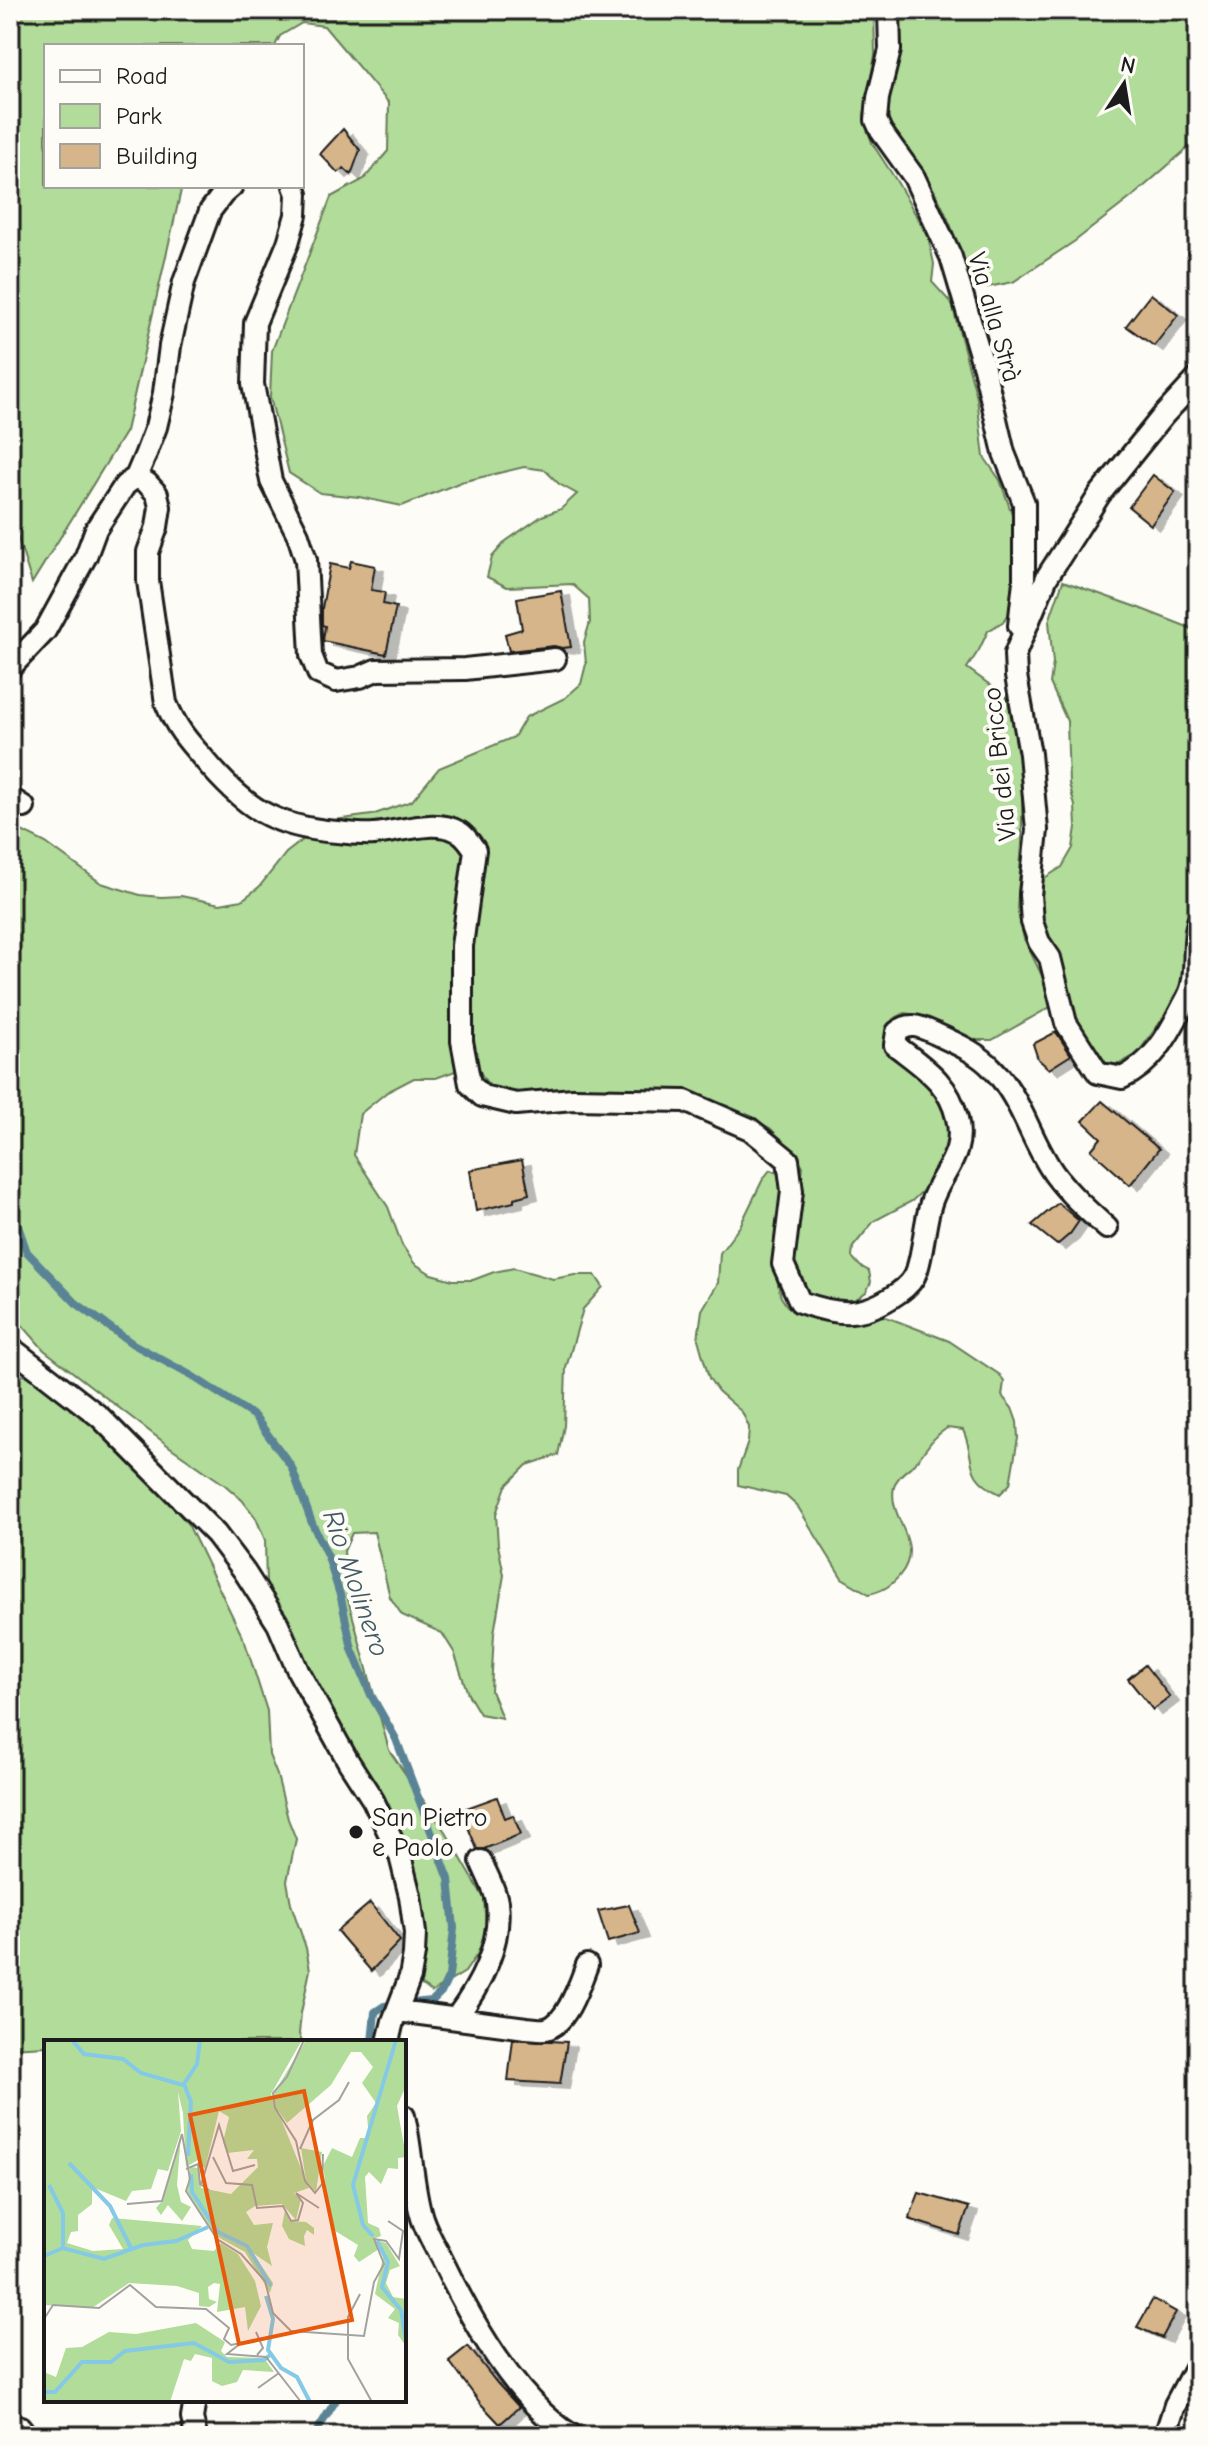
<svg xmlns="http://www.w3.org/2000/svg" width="1208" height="2446" font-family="'Comic Neue',sans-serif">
<defs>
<filter id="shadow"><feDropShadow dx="9" dy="5" stdDeviation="0" flood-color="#0004"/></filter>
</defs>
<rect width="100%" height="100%" fill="#fdfcf7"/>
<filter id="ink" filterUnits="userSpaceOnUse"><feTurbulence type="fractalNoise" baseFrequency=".0125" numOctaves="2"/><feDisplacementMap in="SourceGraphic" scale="16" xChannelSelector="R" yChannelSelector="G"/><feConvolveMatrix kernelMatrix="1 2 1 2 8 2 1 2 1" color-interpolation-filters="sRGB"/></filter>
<g filter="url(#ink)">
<path fill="#b2dc99" stroke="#677c5a" stroke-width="2" d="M10,10H874L875,55L864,116L872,143L896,180L928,236L934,264L932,282L952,304L977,398L984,457L1000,480L1013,517L1020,558L1012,609L1004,621L988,631L979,650L967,668L1009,699L1013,709L1019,736L1022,783V844L1017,908L1024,939L1047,986L1052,1006L992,1040H976L948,1031L916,1015L905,1013L893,1019L886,1030L885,1043L894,1056L934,1082L952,1129L949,1151L933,1181L912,1201L874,1221L853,1247L852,1257L860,1266L869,1271L871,1282L866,1292L849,1304L807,1299L791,1259L803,1166L789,1147L770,1128L744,1114L702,1101L519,1098C502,1094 487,1089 480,1071L458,1070L436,1078H414L387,1092L360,1114L354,1155L388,1207L402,1245L414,1263L431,1274L453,1280H473L494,1272L514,1268L553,1279L575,1275H595L603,1287L583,1309L566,1368L564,1426L558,1455L527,1465L506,1486L496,1514L498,1545L504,1575L494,1633L491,1691L502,1718L480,1714L468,1694L454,1652L442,1633L402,1615L390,1597L374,1532L352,1533L344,1551L348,1599L389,1750L448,1836L484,1898L486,1928L478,1953L465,1972L432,1992L420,1984L425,1938L416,1879L393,1814L345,1733L266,1586L265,1540L256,1518L242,1500L225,1485L170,1447L44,1350L10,1311V825L46,843L101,883L140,895L161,897L181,896L220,904L242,900L259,887L286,853L327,821L372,815L412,801L439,768L514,737L526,717L565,698L581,684L586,664L584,642L590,622L589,599L572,584L507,587L487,577L492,557L506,541L542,516L561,509L577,494L559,484L545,470L524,467L461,482L402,506L359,497L320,493L289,473L270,397L272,351L331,197L364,179L388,151L389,103L324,26L302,23L280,36L275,46H46V186H182L126,431L32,583L10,513Z
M900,10H1198V139L1133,196L1075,241L1013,282L973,290C961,249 946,206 922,170C911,152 895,137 887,118L889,100L902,51Z
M1063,581L1139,608L1198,631V891L1185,929L1183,975L1172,1006L1137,1054L1119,1064H1108L1099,1059L1073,1016L1041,923L1043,879L1062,867L1073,848L1076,827L1075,806L1069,784L1067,721L1050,683L1053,663L1049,621Z
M770,1170L780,1174L784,1198L774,1266L781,1297L787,1306L805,1316L826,1321L879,1315L889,1318L949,1341L1000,1375L1004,1382L1002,1396L1012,1408L1017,1422L1018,1438L1010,1484L1000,1494C962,1476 977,1461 963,1430L947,1428C929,1440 927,1450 914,1464C906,1471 897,1476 894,1487C887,1519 926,1542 900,1575C891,1586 883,1591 869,1594L842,1578L798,1507L786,1496L738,1485V1470L748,1442L749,1427L742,1412L718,1391L709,1378L698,1339L702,1310L718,1283L720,1253L740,1226L763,1179Z
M13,1374L34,1377L131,1458L188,1524L245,1642L267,1711L269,1755L277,1775L288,1819L296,1839L287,1881L291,1904L306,1948L310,1970L301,2013L299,2034L302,2042H46V2046L10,2048V1377Z"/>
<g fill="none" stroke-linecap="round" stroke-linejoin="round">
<path stroke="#5a8495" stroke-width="8" d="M10,1203L27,1252L76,1303L133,1344L192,1376L254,1416L291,1466L312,1523L328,1557L341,1598L352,1649L371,1695L396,1739L449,1879L454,1928L449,1976L442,1991L432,2001L384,2006L375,2012L372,2042
M314,2436L336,2400"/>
</g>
<path fill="#d7b58a" stroke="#1c1c1c" stroke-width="2" filter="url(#shadow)" d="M343,129L360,150L351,175L344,168L338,173L320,154Z
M1151,294L1178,315L1154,346L1126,326Z
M1153,475L1175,492L1151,525L1129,507Z
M351,561L375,566L371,590L385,592L383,604L396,607L386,654L323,641L325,626L322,625V608L330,564L349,568Z
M561,591L571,647L562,648L554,646L509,651L505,634L522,629L517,598Z
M1056,1032L1071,1055L1049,1069L1038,1059L1033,1044Z
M1102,1101L1159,1149L1130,1185L1091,1150L1101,1138L1083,1121Z
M522,1160L529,1194L514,1198V1202L476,1211L470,1170Z
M1058,1203L1079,1221L1070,1234L1057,1245L1032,1225Z
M1145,1665L1170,1697L1153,1710L1128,1679Z
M497,1797L505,1818L513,1815L521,1834L484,1849H477L461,1810Z
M370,1903L400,1941L371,1971L337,1931Z
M629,1905L640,1933L608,1942L598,1911Z
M513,2039L567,2042L560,2084L508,2081Z
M919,2193L969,2207L959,2235L909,2219Z
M1153,2299L1176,2312L1162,2338L1137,2327Z
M468,2346L497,2383L519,2407L500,2424L481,2404L449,2361Z"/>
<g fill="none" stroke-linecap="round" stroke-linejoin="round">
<defs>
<path id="street" d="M889,10L890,50L878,98L876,120L881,131L914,177L951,257L984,368L1004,453L1024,503V581L1019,626
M294,186L297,194L296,215L288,243L255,323L253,384L271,481L298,535L306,560L311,655L318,673L336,681L360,677L376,670L465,669L555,659
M1198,378L1162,417L1100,494L1047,577L1015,654L1016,676L1030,754L1037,830L1030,895L1032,922L1039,942L1050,958L1066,1023L1098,1073L1122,1078C1152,1064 1168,1036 1182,1008C1186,1000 1191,993 1192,985C1197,964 1192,941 1198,922
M136,477L147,483L157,494L160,507L157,527L148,552V581L166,703C176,727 186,739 203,758C244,807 272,827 337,832C349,833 362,835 374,834C400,832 434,818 459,832C465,835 471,844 475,850L462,946V1041L470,1084L482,1096L516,1104L573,1099L685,1101L750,1129L788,1160L792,1191L783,1264L800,1302C839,1316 863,1318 898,1293C907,1287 914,1280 917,1270C924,1248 924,1225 931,1203C941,1171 966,1157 957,1118C949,1082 923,1067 895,1045L897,1032C911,1021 921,1027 936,1034C957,1044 977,1052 993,1069C1022,1099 1031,1142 1055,1175C1070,1195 1088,1211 1107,1228
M10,668L45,631L86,556L96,529L125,485L136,477L145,456L156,427L164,393L170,346L184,282L210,211L223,194L232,186
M10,798L24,807
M10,1345L15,1351L100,1417L216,1534L244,1571L278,1624L298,1671L348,1761L373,1800L400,1856L410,1896L415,1933L414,1954L410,1977L393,2021L388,2042
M398,2011L526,2028C532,2028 540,2030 546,2029C567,2024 580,1983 587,1965
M456,2018C480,1986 502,1944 497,1902C495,1888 486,1874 481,1861
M404,2116C412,2149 412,2186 422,2218C427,2233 436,2248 443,2262C471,2320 517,2403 573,2436
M195,2400L192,2418L196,2436
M10,2428L20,2427L27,2436
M1165,2436L1175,2405L1198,2362"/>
</defs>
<use href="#street" stroke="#1c1c1c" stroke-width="26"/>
<use href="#street" stroke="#fdfcf7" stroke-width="20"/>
</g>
</g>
<circle fill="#1c1c1c" stroke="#fdfcf7" stroke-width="3" cx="356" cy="1832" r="8"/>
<g text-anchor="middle" stroke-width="8" stroke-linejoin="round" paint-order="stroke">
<g font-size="26" fill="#1c1c1c" stroke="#fdfcf7">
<text transform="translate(995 317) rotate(74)" y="9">Via alla Strà</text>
<text transform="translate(999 764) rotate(-96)" y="9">Via dei Bricco</text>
</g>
<g font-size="26" fill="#1c1c1c" stroke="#fdfcf7" text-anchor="start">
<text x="372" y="1826">San Pietro<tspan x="372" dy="30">e Paolo</tspan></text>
</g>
<g font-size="28" font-style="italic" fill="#405963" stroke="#fdfcf7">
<text transform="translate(357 1583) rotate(71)" y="10">Rio Molinero</text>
</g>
</g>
<g transform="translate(44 2040)">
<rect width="362" height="362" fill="#fdfcf7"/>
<path d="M0,0H258L227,54L265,148L250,153L257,159L252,180L238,164L211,166L202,172L210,185L229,183L223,207L228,226L209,213L229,243L226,253L201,212L172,196L143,151L146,127L155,128L157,148L187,154L214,127L213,119H203L210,110L183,113L179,102L185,77L175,71L161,129L154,120L142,127L139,73L134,52L137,91L124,131L114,129L107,149L88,151L82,161L48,147V164L34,175V191L27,192L23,203L49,211L79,209L65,185L68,178L158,186L144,200L148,209L170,211L177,203L194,214L211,241L217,266L204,291L201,267L173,272L176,244L170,243L164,247L165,259L173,262L165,267L155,266V253L133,246L85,243L48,268L0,265ZM262,0H362V46L353,66L362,117L354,118V129L344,128L337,144L325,132L321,137L324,183L335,188L337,196L329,199L335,209L315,222L310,216L314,205L288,189L279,126L288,108L308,117L316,98H325L323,76L332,63L318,43L329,27L317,12H307L287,45L243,83L232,68L230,53ZM137,94L133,145L137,162L147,167L138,181L124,165L117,175L112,168L119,160ZM257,108L278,112L272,152L262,141ZM241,170L246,181L262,182L270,188V195L263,190L260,196L261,206L245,199L238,186ZM331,200L342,203L356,226L346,230L342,243L349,257L362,259V306L354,295L355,283L344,278L351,269L331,254L339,217ZM152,283L181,302L177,311L183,317L220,318L230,332L199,330L193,342L178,346L168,341V318L151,314L147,321L140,319L126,362H0V332L12,337L22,308L38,307L65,292L92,294Z" fill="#b2dc99"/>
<path fill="none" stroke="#84c9e6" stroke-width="4" d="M28,0L40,14L79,19L97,33L139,45M144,116L147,62L140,44L153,24L156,0M25,123L66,166L87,208M147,134L148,152L174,192L203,206L227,246M5,145L19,173V207M329,196L319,185L309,145L352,0M333,201L344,222L338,247L357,270L362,301M0,216L19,208L60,219L99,205L132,201L164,187M222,256L229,279L224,310L237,328L253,337L266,362M0,352H11L38,322H67L81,311L150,303L185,322L220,320L226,315"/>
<path fill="none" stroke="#a3a29f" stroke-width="2" d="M260,0L243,37L229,53L231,68L252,101L261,141L271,153L278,144L279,114M138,94L146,139L142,151L173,199L197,214L221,241L229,273L247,291L320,296L330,242L340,224L330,199L342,201L355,219L359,191L344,181M256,109L269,80L295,60L305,42M169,117L182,143L208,145L213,168L239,166L247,181L254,180L259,163L252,153L275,168M142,129L154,124L156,144L165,150M157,145L175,85L189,131L211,125M83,164L118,161L138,94M316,254L304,277V319L328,362M0,279L9,265L55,268L86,245L112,267L162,269L185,288L180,299L187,305L197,303L183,314L222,317L257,362M212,292L219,308L213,315M214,348L235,333"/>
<path fill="#e8590c" fill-opacity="0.15" stroke="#e8590c" stroke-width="4" d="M260,51L308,280L195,304L146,75Z"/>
<rect width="362" height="362" fill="none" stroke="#1c1c1c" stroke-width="4"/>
</g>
<rect width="1208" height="2446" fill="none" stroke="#fdfcf7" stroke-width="40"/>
<rect x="20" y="20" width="1168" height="2406" fill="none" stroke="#1c1c1c" stroke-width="3" filter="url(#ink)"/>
<rect x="44" y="44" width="260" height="144" fill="#fdfcf7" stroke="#a3a29f" stroke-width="2"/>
<rect x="60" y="70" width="40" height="12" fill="#fdfcf7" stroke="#a3a29f" stroke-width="2"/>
<text x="116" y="84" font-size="24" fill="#1c1c1c">Road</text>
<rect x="60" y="104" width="40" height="24" fill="#b2dc99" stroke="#a3a29f" stroke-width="2"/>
<text x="116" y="124" font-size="24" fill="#1c1c1c">Park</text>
<rect x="60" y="144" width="40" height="24" fill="#d7b58a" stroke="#a3a29f" stroke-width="2"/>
<text x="116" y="164" font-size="24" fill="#1c1c1c">Building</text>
<g transform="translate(1124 84) rotate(12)" stroke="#fdfcf7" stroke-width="6" paint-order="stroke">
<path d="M0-6L14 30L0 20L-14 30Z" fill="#1c1c1c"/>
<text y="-12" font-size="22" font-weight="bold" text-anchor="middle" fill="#1c1c1c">N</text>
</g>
</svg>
